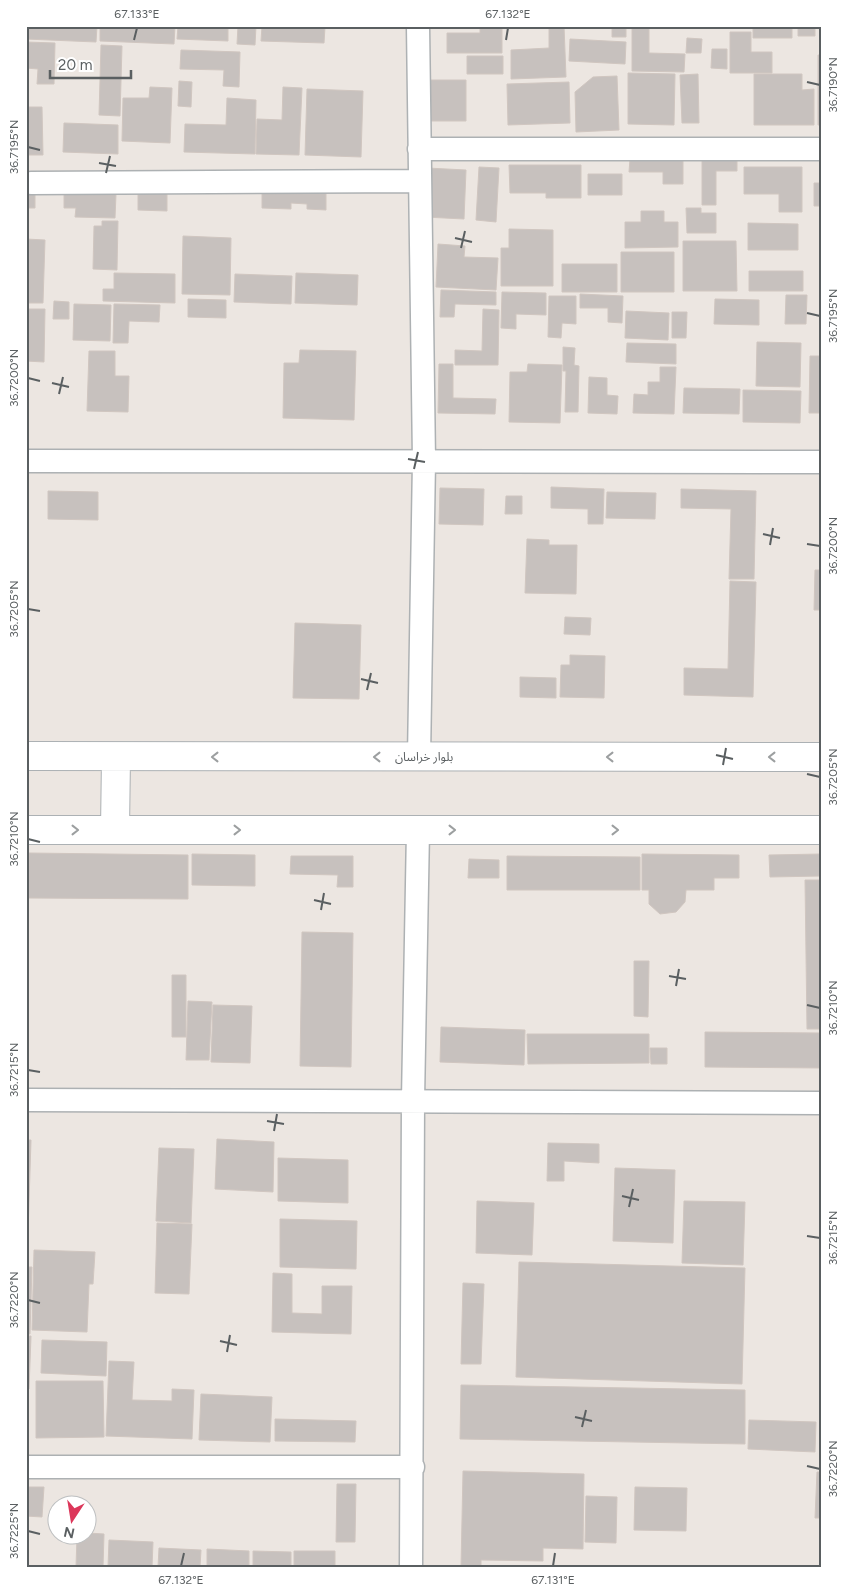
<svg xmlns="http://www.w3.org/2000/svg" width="847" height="1593" font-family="Figtree,'Noto Sans Arabic',sans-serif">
<rect width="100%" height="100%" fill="#ece6e1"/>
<path fill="#c7c1be" stroke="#d0c6c0" d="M26,26H97L96,42L26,39Z
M100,26H175L174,44L100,41Z
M178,26H228V41L177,39Z
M238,26H256L255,45L237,44Z
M262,26H327L325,27L324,43L261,41Z
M480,26H502V53H447V33H480Z
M549,26H564L566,77L511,79V50L549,48Z
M612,26H626V37H612Z
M632,26H649V53L685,54L684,72L632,71Z
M798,26H815V36H798Z
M753,27L792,28V38H753Z
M730,32H751V52H772V73H730Z
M687,38L702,39L701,53H686Z
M570,39L626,42L625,64L569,61Z
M26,42L55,43L54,84H37L38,69L26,68Z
M101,45L122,46L120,116L99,115Z
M712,49H727V69L711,68Z
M181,50L240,52L239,87L223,86L224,70L180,69Z
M818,55H821V125H818Z
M467,56H503V74H467Z
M628,73L675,74L674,125L628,124Z
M698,74L699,123H682L680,75Z
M754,74H802V90L814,89V125H754Z
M617,76L619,130L576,132L575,92L593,77Z
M425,80H466V121H426Z
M179,81L192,82L191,107L178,106Z
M569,82L570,123L508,125L507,84Z
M150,87L172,88L170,143L122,141L123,98H149Z
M283,87L302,88L299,155L256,154L257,119L282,120Z
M307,89L363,91L361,157L305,155Z
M227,98L256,100L255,154L184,152L185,124L226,125Z
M26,107H42L43,155H26Z
M64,123L118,125V154L63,152Z
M683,158V184H663V172H629L630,159Z
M702,159H737V171H716V205H702Z
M509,165H581V198H546V193H510Z
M479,167L499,168L496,222L476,220Z
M744,167H802V212H779V194H744Z
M427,168L466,170L464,219L425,217Z
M588,174H622V195H588Z
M814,183H821V206H814Z
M262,190L326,191V210L307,209V204L291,203V209L262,208Z
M26,191H35V208H26Z
M64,192L116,194L115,218L75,217L76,208H64Z
M138,192L167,193V211L138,210Z
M686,208H701V213H716V233H687Z
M641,211H664V222H678V247L625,248V222H641Z
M102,221H118L117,270L93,269L94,226H102Z
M748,223L798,224V250H748Z
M509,229L553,230V286H501V248H509Z
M183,236L231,238L230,295L182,294Z
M26,239L45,240L43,303H26Z
M683,241H736L737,291H683Z
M438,244L465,246L464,257L498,258L496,290L436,287Z
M621,252H674V292H621Z
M562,264H617V292H562Z
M749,271H803V291H749Z
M114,273L175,274V303L103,301V289H114Z
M296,273L358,275L357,305L295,303Z
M235,274L292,276L291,304L234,302Z
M441,290L496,292V305L455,304L454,317H440Z
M502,292L546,293V315L516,314V329L501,328Z
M580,294L623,296L622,323L608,322V308H580Z
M786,295H807L806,324H785Z
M549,296H576V324L562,323L561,338L548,337Z
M188,299L226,300V318L188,317Z
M715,299L759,300V325L714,324Z
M54,301L69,302V319H53Z
M74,304L111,305L110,341L73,340Z
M114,304L160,305L159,322L129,321L128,343H113Z
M26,309H45L44,362L26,361Z
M483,309L499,310L498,365H455V350L482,351Z
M626,311L669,313L668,340L625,338Z
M672,312H687L686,338H672Z
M757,342L801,343L800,387L756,386Z
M627,343L676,344V364L626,362Z
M563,347L575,348L574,365L579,366L578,412H565L566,371H563Z
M300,350L356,351L354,420L283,418L284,363H299Z
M89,351H115V376H129L128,412L87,411Z
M810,356H821V413H809Z
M439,364H453V398L496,399L495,414L438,413Z
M528,364L562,365L560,423L509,422L510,372H527Z
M660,367H676L674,414L633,413L634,394L648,395V382H660Z
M589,377L607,378V395L618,396L617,414L588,413Z
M684,388L740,389L739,414L683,413Z
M743,390L801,391L800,423L743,422Z
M551,487L604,489L603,524H588V509L551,508Z
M440,488L484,489L483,525L439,524Z
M681,489L756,491L754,579H729L731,509L681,508Z
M48,491L98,492V520L48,519Z
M607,492L656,493L655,519L606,518Z
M506,496H522V514H505Z
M527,539L549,540V545H577L576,594L525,593Z
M815,570H821V610H814Z
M730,581L756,582L753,697L684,695V668L728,669Z
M565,617L591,618L590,635L564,634Z
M295,623L361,625L359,699L293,698Z
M570,655L605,656L604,698L560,697L561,665H570Z
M520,677L556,678V698L520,697Z
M29,853L188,855V899L28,898Z
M192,854L255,855V886L192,885Z
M642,854L739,855V878H714V890H686L685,902L676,912L660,914L649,904V890H642Z
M821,854V876L770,877L769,855Z
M291,856H353V887H337L338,875L290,874Z
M507,856L640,857V890H507Z
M469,859L499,860V878H468Z
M805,880H821V1029H807Z
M302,932L353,933L351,1067L300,1066Z
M634,961H649L648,1017L634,1016Z
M172,975H186V1037H172Z
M188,1001L212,1002L209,1060H186Z
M213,1005L252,1006L250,1063L211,1062Z
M441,1027L525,1030L524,1065L440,1062Z
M705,1032L821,1033V1068L705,1067Z
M527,1034H649V1063L528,1064Z
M650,1048H667V1064H651Z
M217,1139L274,1142L273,1192L215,1189Z
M26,1140H31L28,1233H26Z
M548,1143L599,1144V1163L564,1161V1181H547Z
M159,1148L194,1149L191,1223L156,1221Z
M278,1158L348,1160V1203L278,1201Z
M615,1168L675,1170L673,1243L613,1241Z
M477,1201L534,1203L532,1255L476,1253Z
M684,1201L745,1202L743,1265L682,1263Z
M280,1219L357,1221L356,1269L280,1267Z
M157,1223L192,1224L189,1294L155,1293Z
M34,1250L95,1252L93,1284H89L87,1332L32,1330Z
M519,1262L745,1268L742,1384L516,1377Z
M26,1267H32L30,1334H26Z
M273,1273L292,1274V1313L322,1314V1286H352L351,1334L272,1332Z
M463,1283L484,1284L481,1364H461Z
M26,1336H31L29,1389H26Z
M42,1340L107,1342L106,1376L41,1373Z
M109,1361L134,1362L132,1400L172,1401V1389L194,1390L192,1439L106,1436Z
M36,1381H103L104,1437L36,1438Z
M461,1385L745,1390V1444L460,1439Z
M201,1394L272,1397L270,1442L199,1440Z
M275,1419L356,1421L355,1442L275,1441Z
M749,1420L816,1422L815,1452L748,1449Z
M463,1471L584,1474L583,1549L543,1548V1561L481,1560V1567H461Z
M817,1472H821V1518H815Z
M337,1484H356L355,1542H336Z
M26,1487H44L42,1517L26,1516Z
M635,1487L687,1488L686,1531L634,1530Z
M586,1496L617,1497L616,1543L585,1542Z
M88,1533L104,1534L103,1567H76L77,1536H88Z
M109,1540L153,1542L152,1567H108Z
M159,1548L201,1550L200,1567H158Z
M207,1549L249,1551V1567H207Z
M253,1551L291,1552V1567H253Z
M294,1551H335V1567H294Z"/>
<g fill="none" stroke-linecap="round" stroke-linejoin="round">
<defs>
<path id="minor" d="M418,26L424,461L419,757
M419,149H821
M31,183L420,181
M26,461L821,462
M26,1100L821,1103
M26,1467H413
M411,1567L413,1100L418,830"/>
<path id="secondary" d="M26,756L821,757
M26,830H821
M115,830L116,757"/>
</defs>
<use href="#minor" stroke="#adb1b3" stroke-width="25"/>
<use href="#secondary" stroke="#acb1b4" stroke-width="30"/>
<use href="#minor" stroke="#fff" stroke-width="22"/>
<use href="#secondary" stroke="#fff" stroke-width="28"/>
</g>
<defs><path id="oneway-chevron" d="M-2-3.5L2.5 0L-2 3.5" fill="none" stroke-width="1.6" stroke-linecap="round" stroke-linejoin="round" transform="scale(1.25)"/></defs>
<g stroke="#9c9fa0">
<use href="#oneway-chevron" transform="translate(215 757) rotate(-180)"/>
<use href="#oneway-chevron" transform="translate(377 757) rotate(-180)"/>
<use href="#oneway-chevron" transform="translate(610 757) rotate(-180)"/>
<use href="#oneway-chevron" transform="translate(772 757) rotate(-180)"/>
<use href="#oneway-chevron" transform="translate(75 830)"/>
<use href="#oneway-chevron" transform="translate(237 830)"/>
<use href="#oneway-chevron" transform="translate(452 830)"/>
<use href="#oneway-chevron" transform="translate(615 830)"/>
</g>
<path fill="none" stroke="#5a5f61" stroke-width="2" d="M134,40L137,28M506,40L508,28M807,82L820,85M28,147L40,150M99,163L116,166M106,173L110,156M455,238L472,242M461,248L465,231M807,313L820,316M28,378L40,381M52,383L69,387M59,394L63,377M408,459L425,462M414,469L418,452M763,534L780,538M807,544L820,546M770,545L773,528M28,609L40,611M361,679L378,683M367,690L371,673M716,755L733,759M723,765L726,748M807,774L820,777M28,839L40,842M314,900L331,904M321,910L324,893M669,976L686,979M676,986L679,969M807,1005L820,1008M28,1070L40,1072M267,1121L284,1124M274,1131L277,1114M622,1196L639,1200M629,1207L633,1189M807,1236L820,1238M28,1300L40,1303M220,1341L237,1345M227,1352L230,1335M575,1417L592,1421M582,1427L586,1410M807,1466L820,1469M28,1531L40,1534M181,1566L184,1553M553,1566L555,1553"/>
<g text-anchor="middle" stroke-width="4" stroke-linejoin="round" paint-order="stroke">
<g font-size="12" fill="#5a5f61" stroke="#fff">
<text x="424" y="761">بلوار خراسان</text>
</g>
</g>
<rect width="847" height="1593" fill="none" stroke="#ffffff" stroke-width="55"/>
<g transform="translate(72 1520) rotate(192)"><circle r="24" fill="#ffffff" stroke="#bdbfc0"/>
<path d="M0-4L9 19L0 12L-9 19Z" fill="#dc375a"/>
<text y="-8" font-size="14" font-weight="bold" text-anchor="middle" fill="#5a5f61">N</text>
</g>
<path d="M50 70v8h81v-8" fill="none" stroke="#5a5f61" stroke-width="2.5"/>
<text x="58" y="70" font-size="15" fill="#5a5f61" stroke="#ffffff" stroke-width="4" paint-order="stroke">20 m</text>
<rect x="28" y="28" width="792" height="1538" fill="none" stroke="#5a5f61" stroke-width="2"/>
<g font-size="12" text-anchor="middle" fill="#5a5f61">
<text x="137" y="18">67.133°E</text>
<text x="508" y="18">67.132°E</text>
<text transform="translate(833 85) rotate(-90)" y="4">36.7190°N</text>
<text transform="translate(14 147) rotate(-90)" y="4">36.7195°N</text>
<text transform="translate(833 316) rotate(-90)" y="4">36.7195°N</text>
<text transform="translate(14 378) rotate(-90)" y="4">36.7200°N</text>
<text transform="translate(833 546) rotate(-90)" y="4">36.7200°N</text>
<text transform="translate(14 609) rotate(-90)" y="4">36.7205°N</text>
<text transform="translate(833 777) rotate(-90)" y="4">36.7205°N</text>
<text transform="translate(14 839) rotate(-90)" y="4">36.7210°N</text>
<text transform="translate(833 1008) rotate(-90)" y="4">36.7210°N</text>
<text transform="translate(14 1070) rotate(-90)" y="4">36.7215°N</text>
<text transform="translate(833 1238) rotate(-90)" y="4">36.7215°N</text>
<text transform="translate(14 1300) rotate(-90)" y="4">36.7220°N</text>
<text transform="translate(833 1469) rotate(-90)" y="4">36.7220°N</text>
<text transform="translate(14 1531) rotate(-90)" y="4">36.7225°N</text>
<text x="181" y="1584">67.132°E</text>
<text x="553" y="1584">67.131°E</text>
</g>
</svg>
